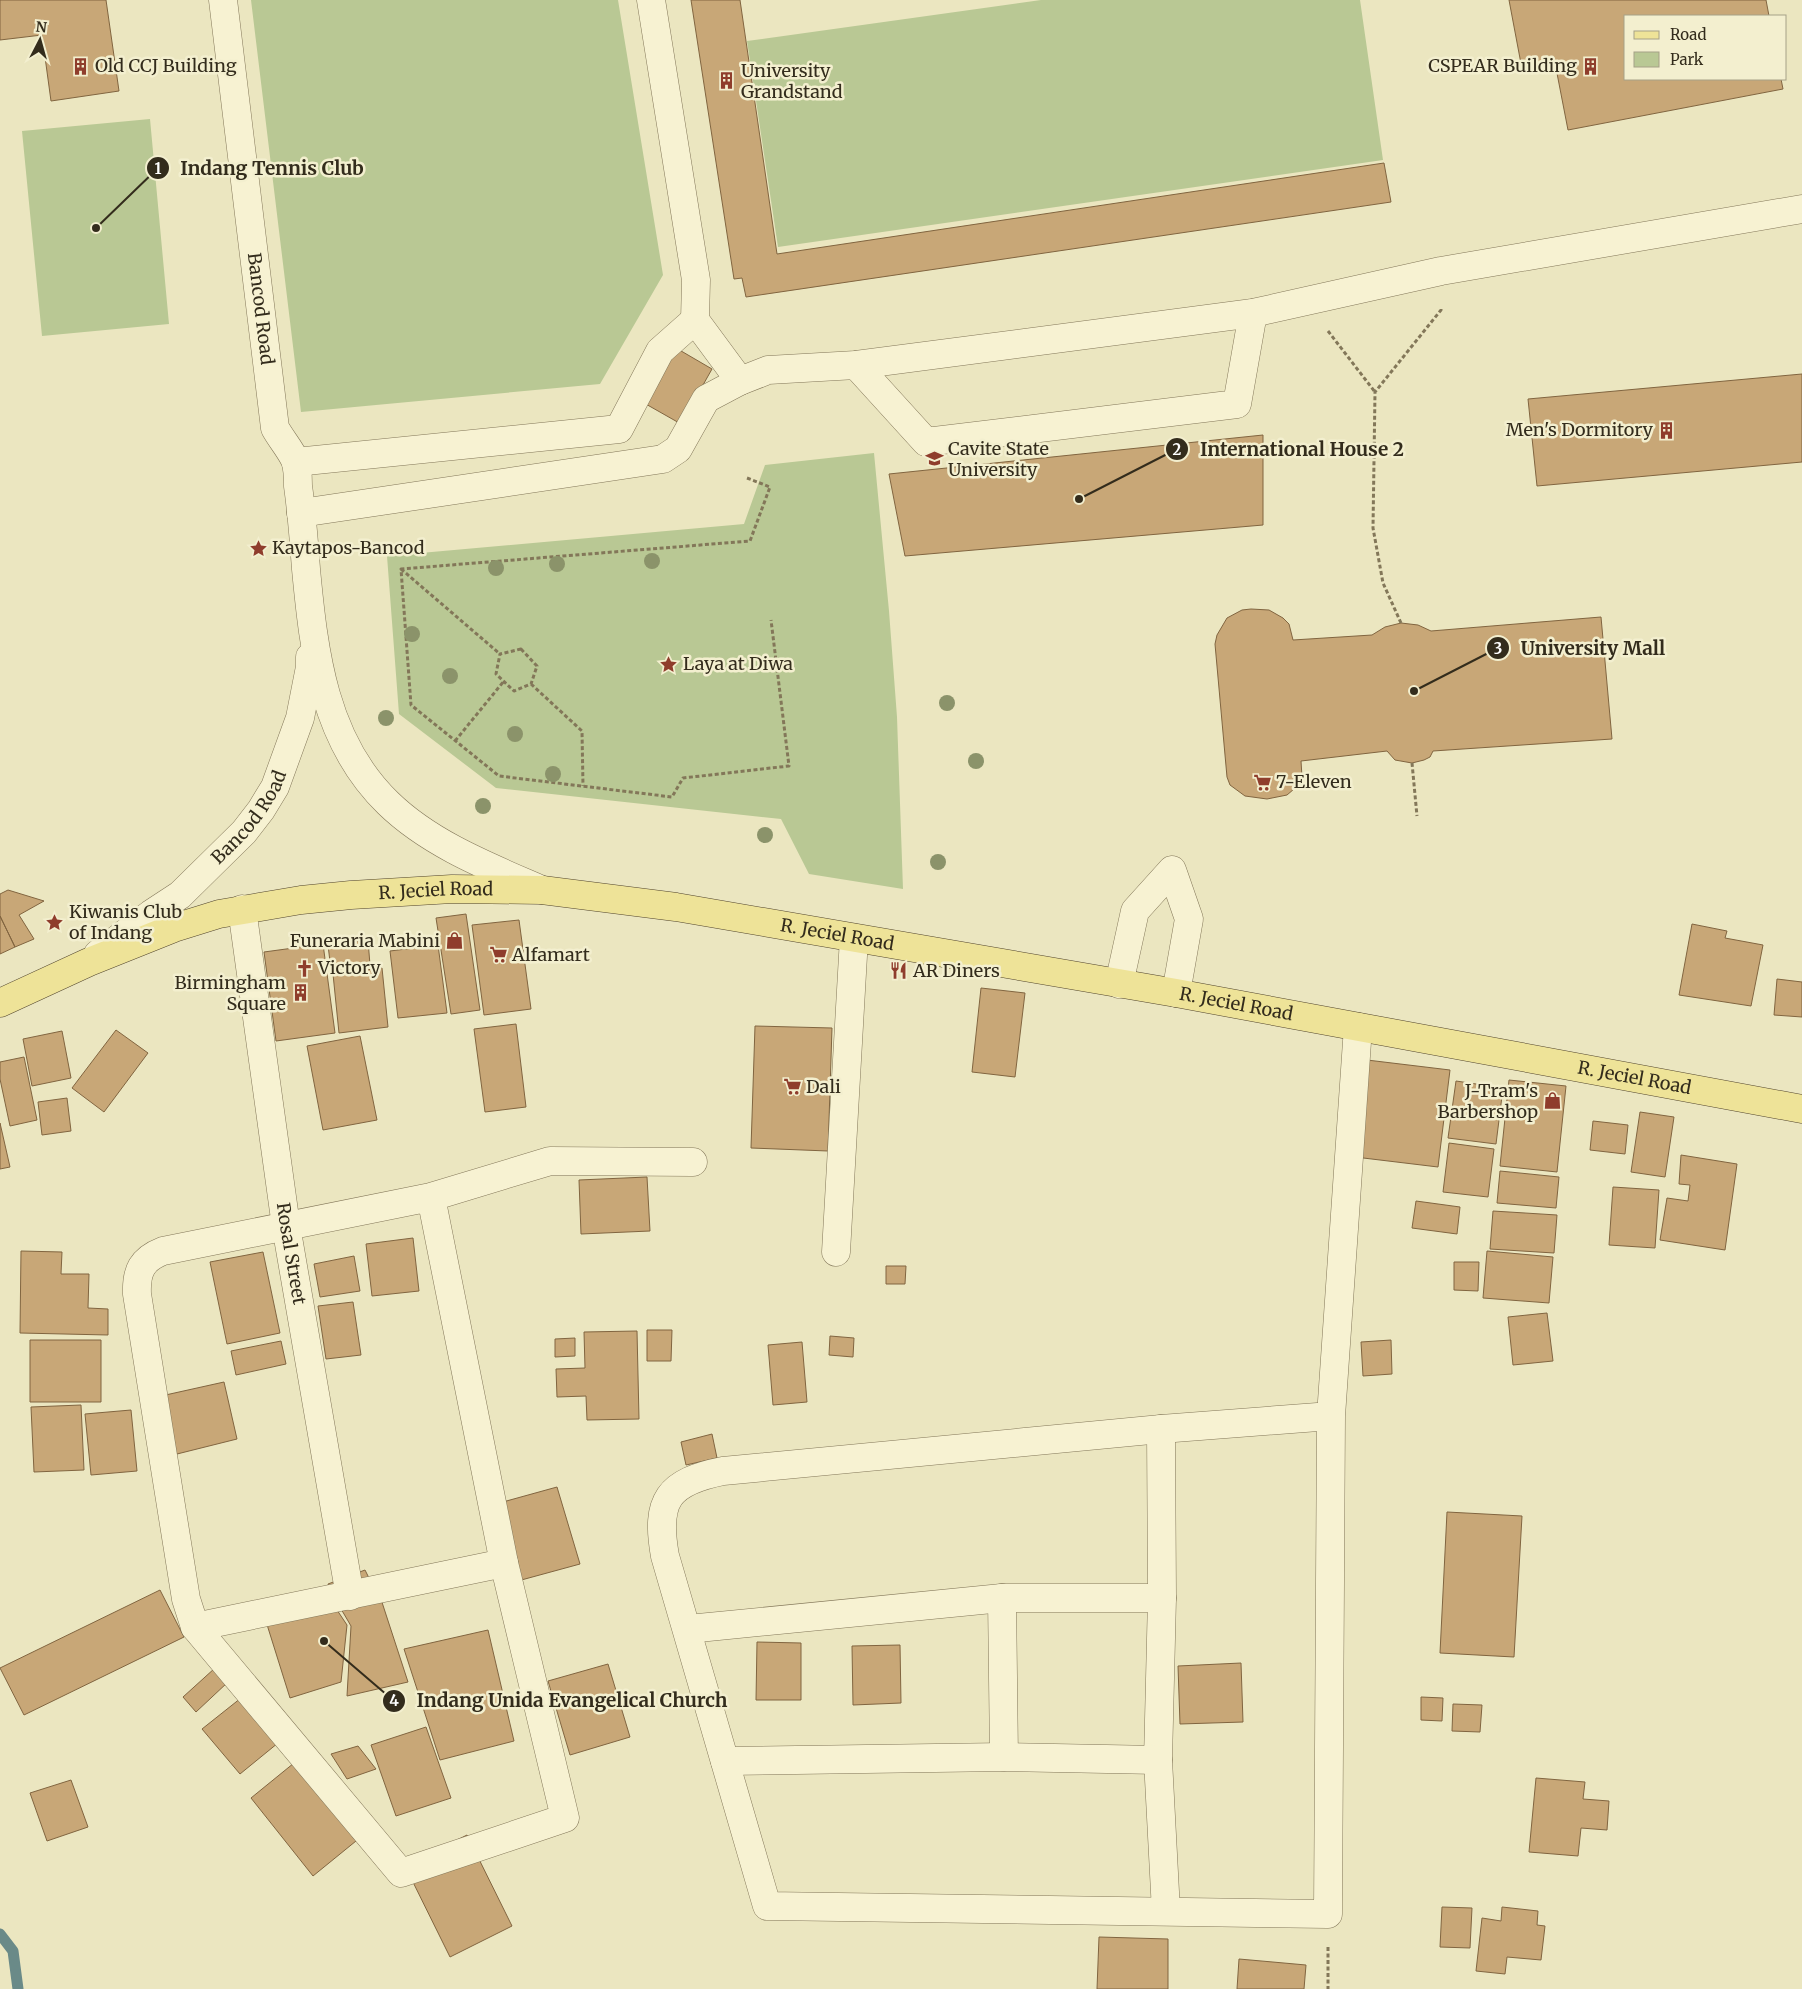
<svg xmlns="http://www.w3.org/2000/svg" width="1802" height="1989" font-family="Merriweather,serif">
<rect width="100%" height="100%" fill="#ebe6c0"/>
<path fill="#b9c894" d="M251,0H618L663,275L600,384L301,412Z
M1041,0H1360L1383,160L778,247L747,41Z
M150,119L169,324L42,336L22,131Z
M874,453L889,611L897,717L903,889L809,874L781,819L496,788L399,714L387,556L744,524L765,465Z"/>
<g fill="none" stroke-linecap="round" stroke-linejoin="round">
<path stroke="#6a8a88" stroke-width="11" d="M0,1934L13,1951L18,1989"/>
</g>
<path fill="#c8a777" stroke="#816540" d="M0,0H106L119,91L51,101L42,35L0,40Z
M691,0H740L777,254L1384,163L1391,202L746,297L742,278L734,279Z
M1509,0H1766L1769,16H1626V79H1781L1783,89L1568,130L1555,63L1522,69Z
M676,348L712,369L681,424L644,403Z
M1802,374V462L1537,486L1528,399Z
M1263,435V525L905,556L889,474Z
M1251,609L1269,610L1283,618L1289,624L1293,640L1372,635L1385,627L1401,623L1418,625L1431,631L1601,617L1612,739L1433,751L1430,757L1424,760L1412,763L1395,760L1387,751L1301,761L1302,777L1294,789L1287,795L1267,799L1245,796L1230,785L1227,777L1215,644L1217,635L1227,618L1242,610Z
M8,890L44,901L19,915L34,939L15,947L0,916V894Z
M466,914L480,1010L451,1014L436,918Z
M0,916L15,947L0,954Z
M519,920L531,1009L484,1015L472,925Z
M1692,924L1727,931L1725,938L1763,945L1751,1006L1679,995Z
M368,940L370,965L331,970L328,945Z
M323,944L335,1033L276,1041L264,952Z
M438,945L447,1013L398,1018L390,951Z
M382,968L388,1027L339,1033L333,974Z
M1777,979L1802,982V1017L1774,1015Z
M981,988L1025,993L1015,1077L972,1072Z
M516,1024L526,1107L485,1112L474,1029Z
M755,1026L832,1028L828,1151L751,1148Z
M116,1030L148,1053L104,1112L72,1088Z
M62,1031L71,1078L32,1086L23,1039Z
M360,1036L377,1120L323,1130L307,1046Z
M24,1057L37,1120L10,1126L0,1079V1062Z
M1367,1060L1450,1070L1438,1167L1355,1157Z
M1509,1080L1566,1086L1557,1172L1500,1166Z
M1456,1081L1503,1088L1496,1144L1448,1138Z
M67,1098L71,1131L42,1135L38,1102Z
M1640,1112L1674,1117L1665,1177L1631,1172Z
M1593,1121L1628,1125L1625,1154L1590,1150Z
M0,1123L10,1167L0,1169Z
M1449,1143L1494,1149L1488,1197L1443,1192Z
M1681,1155L1737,1164L1725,1250L1660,1240L1667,1198L1688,1201L1690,1185L1679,1184Z
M1500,1171L1559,1177L1556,1208L1497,1203Z
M647,1177L650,1231L581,1234L579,1180Z
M1613,1187L1659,1190L1655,1248L1609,1245Z
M1416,1201L1460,1207L1457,1234L1412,1228Z
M1493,1211L1557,1215L1554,1253L1490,1249Z
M413,1238L419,1291L372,1296L366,1244Z
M21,1251L62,1252L61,1274H89L88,1308L108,1309V1335L20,1333Z
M1487,1251L1553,1257L1549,1303L1483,1298Z
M263,1252L280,1333L227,1344L210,1262Z
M354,1256L360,1291L320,1297L314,1264Z
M1454,1262H1479L1478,1291L1454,1290Z
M886,1266H906L905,1284H886Z
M353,1302L361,1355L326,1359L318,1306Z
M1547,1313L1553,1361L1513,1365L1508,1317Z
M647,1330H672L671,1361H647Z
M637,1331L639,1419L587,1420L586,1396L557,1397L556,1369L585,1368L584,1332Z
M830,1336L854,1338L853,1357L829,1355Z
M575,1338V1356L555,1357V1339Z
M30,1340H101V1402H30Z
M1391,1340L1392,1374L1363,1376L1361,1342Z
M281,1341L286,1364L236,1375L231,1351Z
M802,1342L807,1402L773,1405L768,1345Z
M224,1382L237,1439L165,1457L161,1396Z
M81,1405L84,1470L34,1472L31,1407Z
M131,1410L137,1471L91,1475L85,1414Z
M712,1434L717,1458L686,1465L681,1442Z
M557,1487L580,1564L514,1582L492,1505Z
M1447,1512L1522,1516L1514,1657L1440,1653Z
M365,1570L369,1578L331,1593L328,1584Z
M377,1587L408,1682L347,1696L351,1626L337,1602Z
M160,1590L184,1637L24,1715L0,1668Z
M325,1592L347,1625L341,1682L290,1698L264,1615Z
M488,1630L514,1741L440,1760L404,1649Z
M757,1642L801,1643V1700H756Z
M900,1645L901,1703L853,1705L852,1646Z
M1241,1663L1243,1722L1180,1724L1178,1666Z
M608,1664L630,1737L570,1755L548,1681Z
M215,1668L228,1682L196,1712L183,1697Z
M1421,1697L1443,1698L1442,1721L1421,1720Z
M241,1698L278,1743L240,1774L202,1729Z
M1453,1704L1482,1705L1480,1732L1452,1731Z
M426,1727L451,1798L396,1816L371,1745Z
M358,1746L376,1769L347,1779L331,1754Z
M294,1763L356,1841L313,1876L251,1798Z
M1536,1778L1585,1782L1583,1799L1609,1801L1607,1830L1581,1828L1578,1856L1529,1852Z
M71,1780L88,1827L47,1841L30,1793Z
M467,1835L512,1926L450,1957L405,1866Z
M1442,1907L1472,1908L1470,1948L1440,1947Z
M1502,1907L1538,1911L1537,1925L1545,1926L1541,1960L1507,1957L1505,1974L1476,1971L1482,1918L1501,1921Z
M1099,1937L1168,1939V1989H1097Z
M1239,1959L1306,1965L1304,1989H1237Z"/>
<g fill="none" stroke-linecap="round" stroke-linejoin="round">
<defs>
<g id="minor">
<path id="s1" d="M223,0L275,428C281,439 290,449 295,460C298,468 298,478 298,486C302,514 304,542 306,569C314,654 324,741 388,803C430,844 489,867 542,890"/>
<path d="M651,0L696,280L695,320L740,381"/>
<path d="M856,365L926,442L1237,404L1253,313"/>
<path d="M296,462L619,429L660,351L695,320"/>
<path d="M301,513L663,459L678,449L706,399L740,381L768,370L856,365L1253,313L1441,271L1802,209"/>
<path id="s2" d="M242,909L286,1226L350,1596"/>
<path id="s3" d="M98,954L151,914L180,895L244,832L261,810L275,787L300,718L310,667V657"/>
<path d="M1119,984L1135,911L1172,870L1189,919L1176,993"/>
<path d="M431,1197L504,1563L565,1818L401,1873L195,1627L186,1599L137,1294C136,1271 142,1259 163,1251L431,1197L550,1161L693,1162"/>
<path d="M836,1252L854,938"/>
<path d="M1331,1416L1161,1429L723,1471C668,1482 655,1500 665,1556L767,1906L1328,1914L1331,1416L1358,1027"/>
<path d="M1161,1429L1162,1598L1158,1760L1166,1911"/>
<path d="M1002,1598L1004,1757"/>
<path d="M195,1627L504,1563"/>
<path d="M688,1629L1002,1598H1162"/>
<path d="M725,1761L1004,1757L1158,1760"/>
</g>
<g id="major">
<path id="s4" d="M0,1003L89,962L174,928L219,914L301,900L351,895L452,889L542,890L676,907L1176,993L1802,1109"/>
</g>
</defs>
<use href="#minor" stroke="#837759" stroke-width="29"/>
<use href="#major" stroke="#51442d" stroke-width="29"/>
<path stroke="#837759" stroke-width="3" stroke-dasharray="4 2.5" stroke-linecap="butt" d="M1328,331L1375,392
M747,478L770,487L750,541L401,569L411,705L499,776L672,797L683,778L789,766L771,620
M401,569L500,654
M1401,623L1383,583L1373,528L1375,392L1441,310V307
M521,649L537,666L531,684L514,691L496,674L500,654Z
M531,684L582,731L583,786
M455,741L504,681
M1412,763L1417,816
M1328,1947V1989"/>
<use href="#minor" stroke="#f7f2d2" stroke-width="28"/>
<use href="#major" stroke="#eee398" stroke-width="28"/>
</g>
<g fill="#8b936a">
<circle cx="652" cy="561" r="8"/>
<circle cx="557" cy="564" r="8"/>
<circle cx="496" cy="568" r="8"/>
<circle cx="412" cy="634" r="8"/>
<circle cx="450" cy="676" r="8"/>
<circle cx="947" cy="703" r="8"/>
<circle cx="386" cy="718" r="8"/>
<circle cx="515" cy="734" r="8"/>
<circle cx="976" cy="761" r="8"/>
<circle cx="553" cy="774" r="8"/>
<circle cx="483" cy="806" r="8"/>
<circle cx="765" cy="835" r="8"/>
<circle cx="938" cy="862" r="8"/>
</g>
<defs>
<symbol id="building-bare" viewBox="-9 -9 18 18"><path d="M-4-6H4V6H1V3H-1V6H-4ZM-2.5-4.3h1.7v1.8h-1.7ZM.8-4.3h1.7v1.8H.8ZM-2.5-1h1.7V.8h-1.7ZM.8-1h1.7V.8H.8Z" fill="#8f3d2c" stroke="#f3efcf" stroke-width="2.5" paint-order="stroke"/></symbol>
<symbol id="university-bare" viewBox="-9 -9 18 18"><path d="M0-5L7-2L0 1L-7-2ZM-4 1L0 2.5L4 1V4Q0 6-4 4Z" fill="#8f3d2c" stroke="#f3efcf" stroke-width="2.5" paint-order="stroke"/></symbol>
<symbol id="sight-bare" viewBox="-9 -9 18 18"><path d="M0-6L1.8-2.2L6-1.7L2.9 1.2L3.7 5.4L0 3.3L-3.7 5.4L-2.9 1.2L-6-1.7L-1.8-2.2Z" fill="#8f3d2c" stroke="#f3efcf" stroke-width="2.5" paint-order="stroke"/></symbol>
<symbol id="supermarket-bare" viewBox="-9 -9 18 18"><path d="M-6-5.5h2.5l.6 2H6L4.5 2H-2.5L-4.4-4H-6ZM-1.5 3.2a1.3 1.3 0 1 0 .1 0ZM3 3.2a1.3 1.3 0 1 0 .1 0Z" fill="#8f3d2c" stroke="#f3efcf" stroke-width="2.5" paint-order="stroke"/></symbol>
<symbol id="shop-bare" viewBox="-9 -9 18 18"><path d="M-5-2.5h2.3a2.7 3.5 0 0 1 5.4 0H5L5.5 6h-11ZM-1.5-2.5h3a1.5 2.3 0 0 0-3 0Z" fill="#8f3d2c" stroke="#f3efcf" stroke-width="2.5" paint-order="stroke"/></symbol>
<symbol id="church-bare" viewBox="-9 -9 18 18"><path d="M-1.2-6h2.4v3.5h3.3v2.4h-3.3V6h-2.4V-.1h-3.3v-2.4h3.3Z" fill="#8f3d2c" stroke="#f3efcf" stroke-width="2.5" paint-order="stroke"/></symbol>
<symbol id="restaurant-bare" viewBox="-9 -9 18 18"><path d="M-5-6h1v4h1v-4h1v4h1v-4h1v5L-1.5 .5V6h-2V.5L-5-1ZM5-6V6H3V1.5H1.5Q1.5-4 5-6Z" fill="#8f3d2c" stroke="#f3efcf" stroke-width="2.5" paint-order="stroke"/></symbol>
</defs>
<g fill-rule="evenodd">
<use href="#building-bare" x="68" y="54" width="25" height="25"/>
<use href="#building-bare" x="1578" y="54" width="25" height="25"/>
<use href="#building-bare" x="714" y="68" width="25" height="25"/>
<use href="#building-bare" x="1654" y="418" width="25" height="25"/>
<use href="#university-bare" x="922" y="446" width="25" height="25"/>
<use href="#sight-bare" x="246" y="536" width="25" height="25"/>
<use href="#sight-bare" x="656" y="652" width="25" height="25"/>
<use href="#supermarket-bare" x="1250" y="770" width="25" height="25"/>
<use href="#sight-bare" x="42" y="910" width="25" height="25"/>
<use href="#shop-bare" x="442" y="928" width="25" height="25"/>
<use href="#supermarket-bare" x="486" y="942" width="25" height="25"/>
<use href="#church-bare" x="292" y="956" width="25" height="25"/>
<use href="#restaurant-bare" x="886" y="958" width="25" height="25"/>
<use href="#building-bare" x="288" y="980" width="25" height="25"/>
<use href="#supermarket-bare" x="780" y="1074" width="25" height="25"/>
<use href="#shop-bare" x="1540" y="1088" width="25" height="25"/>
</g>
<g text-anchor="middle" stroke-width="5" stroke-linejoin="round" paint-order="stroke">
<g font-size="18" fill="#332c1c" stroke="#f3efcf" text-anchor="start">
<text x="95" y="72">Old CCJ Building</text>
<text x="1577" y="72" text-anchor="end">CSPEAR Building</text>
<text x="741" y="77">University<tspan x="741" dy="21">Grandstand</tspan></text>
<text x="1653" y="436" text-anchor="end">Men's Dormitory</text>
<text x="948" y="455">Cavite State<tspan x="948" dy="21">University</tspan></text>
<text x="272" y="554">Kaytapos-Bancod</text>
<text x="683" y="670">Laya at Diwa</text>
<text x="1276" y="788">7-Eleven</text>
<text x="69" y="918">Kiwanis Club<tspan x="69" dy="21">of Indang</tspan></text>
<text x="440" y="947" text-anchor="end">Funeraria Mabini</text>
<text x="512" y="961">Alfamart</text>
<text x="318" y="974">Victory</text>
<text x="913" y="977">AR Diners</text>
<text x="286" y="989" text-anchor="end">Birmingham<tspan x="286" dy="21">Square</tspan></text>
<text x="806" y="1093">Dali</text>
<text x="1538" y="1097" text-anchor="end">J-Tram's<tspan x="1538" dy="21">Barbershop</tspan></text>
</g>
<g font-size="18" fill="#332c1c" stroke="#f3efcf">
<text dy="6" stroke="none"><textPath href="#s1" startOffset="311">Bancod Road</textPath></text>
<text dy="6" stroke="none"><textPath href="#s3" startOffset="206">Bancod Road</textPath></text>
<text dy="6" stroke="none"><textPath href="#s4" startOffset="455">R. Jeciel Road</textPath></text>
<text dy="6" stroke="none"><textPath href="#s4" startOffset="860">R. Jeciel Road</textPath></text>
<text dy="6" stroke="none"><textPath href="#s4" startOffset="1265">R. Jeciel Road</textPath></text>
<text dy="6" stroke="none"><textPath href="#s4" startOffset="1670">R. Jeciel Road</textPath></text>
<text dy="6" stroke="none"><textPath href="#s2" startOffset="348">Rosal Street</textPath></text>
</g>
</g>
<path fill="none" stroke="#332c1c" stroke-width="2" d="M96 228L158 168M1079 499L1177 449M1414 691L1498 648M324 1641L394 1701"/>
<g fill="#332c1c" stroke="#f3efcf" stroke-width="2">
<circle cx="96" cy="228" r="5"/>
<circle cx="1079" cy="499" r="5"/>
<circle cx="1414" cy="691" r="5"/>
<circle cx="324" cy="1641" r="5"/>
<circle cx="158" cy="168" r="12"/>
<circle cx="1177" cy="449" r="12"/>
<circle cx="1498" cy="648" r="12"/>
<circle cx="394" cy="1701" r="12"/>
</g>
<g font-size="15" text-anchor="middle" font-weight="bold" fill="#fff">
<text x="158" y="174">1</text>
<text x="1177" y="455">2</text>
<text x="1498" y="654">3</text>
<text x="394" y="1706">4</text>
</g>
<g font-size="19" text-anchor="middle" font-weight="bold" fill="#332c1c" stroke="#f3efcf" stroke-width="5" stroke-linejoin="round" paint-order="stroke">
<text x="272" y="175">Indang Tennis Club</text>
<text x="1302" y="456">International House 2</text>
<text x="1593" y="655">University Mall</text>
<text x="572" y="1707">Indang Unida Evangelical Church</text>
</g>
<rect x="1624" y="15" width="162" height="65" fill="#f3efcf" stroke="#a6a187"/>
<rect x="1634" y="31" width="25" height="8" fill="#eee398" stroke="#a6a187"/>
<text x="1670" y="40" font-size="15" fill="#332c1c">Road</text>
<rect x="1634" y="52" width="25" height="15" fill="#b9c894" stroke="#a6a187"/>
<text x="1670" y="65" font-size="15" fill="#332c1c">Park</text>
<g transform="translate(40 40) rotate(6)" stroke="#f3efcf" stroke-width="4" paint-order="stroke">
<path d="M0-4L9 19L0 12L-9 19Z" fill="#332c1c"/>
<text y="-8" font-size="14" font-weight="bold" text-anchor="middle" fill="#332c1c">N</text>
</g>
</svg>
